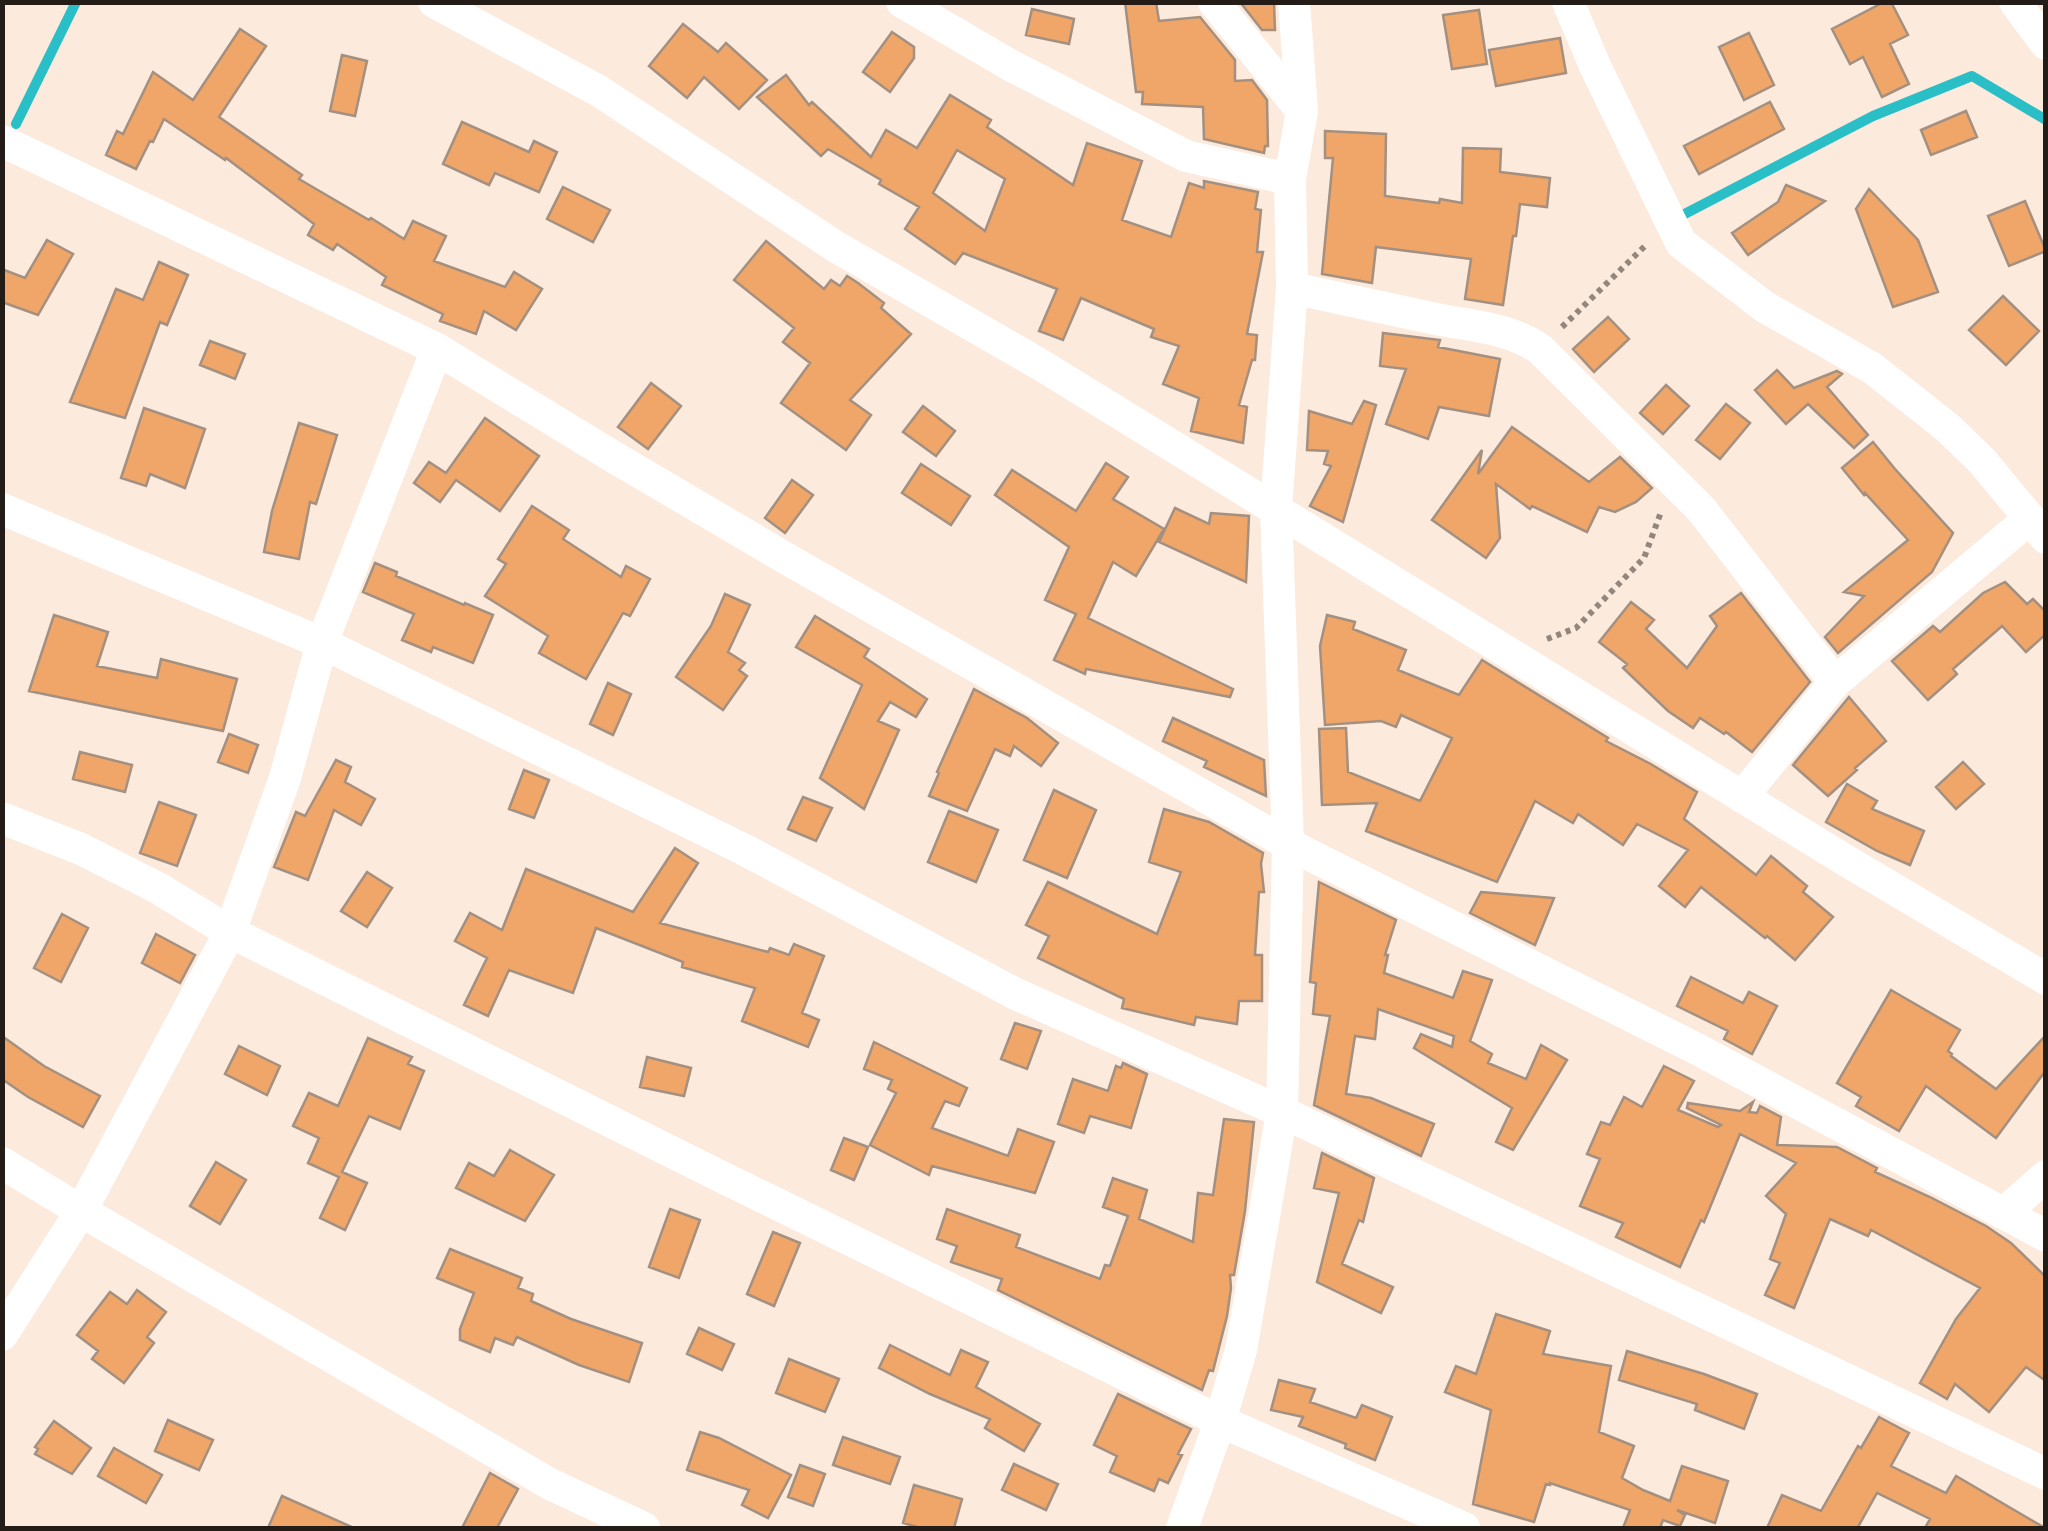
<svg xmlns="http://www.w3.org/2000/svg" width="2048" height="1531" font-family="'PT Sans',sans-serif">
<rect width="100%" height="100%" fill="#fceadd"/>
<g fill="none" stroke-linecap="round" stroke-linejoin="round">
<path stroke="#2abec7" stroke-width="10" d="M16,124L76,2
M1675,219L1873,116L1972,76L2046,120"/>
</g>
<path fill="#efa668" stroke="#a49080" stroke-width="2.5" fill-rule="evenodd" d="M1125,2H1156L1159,21L1200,17L1235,60V81L1252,80L1267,100L1268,146H1265L1264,153L1204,139L1203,107L1142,104L1143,92H1136Z
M1240,2H1274L1275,30H1262Z
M1884,2H1891L1908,35L1890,44L1909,84L1882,97L1863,57L1850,64L1832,29Z
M1032,9L1074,19L1069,44L1026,35Z
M1479,10L1487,64L1452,69L1443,15Z
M683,24L718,52L726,43L767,80L739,109L704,77L687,98L649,66Z
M240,29L266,46L219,117L302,175L299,179L369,220L371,218L404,239L413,221L446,236L434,261L505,287L514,272L542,289L516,330L484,311L476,334L440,321L443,314L382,285L386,277L337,244L333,250L308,235L314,224L226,158L225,160L164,119L153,142L150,141L136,169L106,155L117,131L123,134L153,72L193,100Z
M892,32L914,47V58L890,92L863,72Z
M1749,33L1774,85L1744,100L1719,47Z
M1560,38L1566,73L1496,86L1489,50Z
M342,55L367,61L355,116L330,111Z
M786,75L809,105L812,102L871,157L886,130L917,148L950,95L991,120L987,127L1073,185L1087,143L1142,161L1122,220L1171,237L1189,183L1204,188V181L1258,192L1255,209L1261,210L1257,252H1263L1247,334L1257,335L1255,360H1252L1239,405L1247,407L1243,443L1191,431L1199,398L1163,384L1179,346L1151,337L1154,329L1081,298L1063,340L1039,331L1057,289L963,253L955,264L905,229L919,207L879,184L881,180L828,149L821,156L757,97ZM957,150L1005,179L985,231L933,193Z
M1770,102L1784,129L1699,174L1684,146Z
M1966,111L1977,137L1931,155L1921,130Z
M462,122L529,152L534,141L557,152L539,192L495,173L489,185L443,164Z
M1325,131L1386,134L1385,196L1439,203L1440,199L1462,203L1463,148L1501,149L1500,172L1550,178L1547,207L1520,204L1516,236H1513L1503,305L1465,299L1471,259L1376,247L1372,283L1322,274L1333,158H1325Z
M1786,185L1825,201L1748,255L1732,233L1778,202Z
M563,187L610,210L593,242L547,219Z
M1869,189L1918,240L1938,292L1893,307L1856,209Z
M2025,201L2046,251L2009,266L1988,216Z
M47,240L73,254L38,315L2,302V269L25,278Z
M766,241L824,289L831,280L840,286L847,276L858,283L884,303L881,308L911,334L850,400L871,415L846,450L781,403L810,363L783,342L794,328L734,280Z
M159,262L188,275L167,325L160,322L125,418L70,402L116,289L143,300Z
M2003,296L2039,331L2006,365L1969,330Z
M1608,317L1629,339L1594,372L1573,349Z
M1383,333L1440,340L1438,347L1500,359L1489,416L1439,407L1428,439L1386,424L1406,369L1380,366Z
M210,341L245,354L235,379L200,365Z
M1777,370L1794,388L1837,371L1842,374L1827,387L1868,435L1854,448L1808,404L1786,424L1755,390Z
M651,383L681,406L648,449L618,427Z
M1666,385L1689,406L1663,434L1640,413Z
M1364,401L1376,405L1343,522L1310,506L1331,466L1324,464L1328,451L1307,450L1309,411L1352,424Z
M1726,404L1750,423L1720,459L1696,440Z
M923,406L955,431L936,456L903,432Z
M144,408L205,429L185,488L150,474L146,486L121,478Z
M485,418L539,456L500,511L456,480L440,502L414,483L429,462L446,473Z
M299,423L337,435L316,504L310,502L299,559L264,552L272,511Z
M1512,427L1589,482L1620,457L1652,488L1636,502L1615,512L1599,507L1587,532L1532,506L1530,509L1496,484L1500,538L1486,558L1432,520L1482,450L1478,474Z
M1873,442L1895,469L1953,533L1932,572L1838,653L1825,637L1864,596L1844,592L1908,540L1865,493L1864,495L1842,468Z
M1106,463L1128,477L1113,499L1164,529L1136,576L1113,562L1088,618L1233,689L1230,697L1086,669L1085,674L1054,660L1076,614L1045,600L1069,547L995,495L1012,470L1076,511Z
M921,464L970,496L951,525L902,493Z
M792,480L813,495L785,533L765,518Z
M532,506L569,530L563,539L621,577L626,566L650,579L630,616L623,613L586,679L539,653L548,636L485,596L506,564L498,559Z
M1175,508L1209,524L1211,513L1249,516L1246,582L1159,542Z
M375,563L397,572L396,576L464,605L465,603L493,615L473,663L433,647L431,652L402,640L414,614L363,592Z
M2005,582L2027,604L2033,599L2046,612V634L2026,652L2002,626L1953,669L1957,674L1928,700L1892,661L1933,626L1940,632L1983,593Z
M1741,593L1810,682L1752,752L1726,732L1724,734L1700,718L1693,728L1668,711L1623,668L1627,664L1599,642L1631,602L1654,620L1646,629L1687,668L1717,626L1710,616Z
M725,594L750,605L728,652L745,663L739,670L747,676L723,710L676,677L711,626Z
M54,615L108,632L97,666L157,678L161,659L237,679L223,731L29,691Z
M1327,615L1355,622L1353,629L1406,650L1398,670L1459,695L1482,660L1608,738L1606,741L1649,763L1697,792L1684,819L1756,875L1771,856L1807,886L1803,892L1833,917L1795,960L1767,936L1765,938L1701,887L1685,907L1659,886L1688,850L1637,824L1623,845L1578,814L1573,823L1535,801L1497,882L1366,831L1377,803L1322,805L1319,729L1346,728L1348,772L1420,801L1452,738L1401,715L1396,727L1381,721L1325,725L1320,646Z
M815,616L869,649L864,657L927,699L916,717L890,702L878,721L899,730L864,809L820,778L862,685L796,647Z
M608,683L631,694L613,735L590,724Z
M974,689L1027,718L1058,743L1041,766L1014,746L1010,756L995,749L967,811L929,796L939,773L937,772Z
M1849,697L1886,741L1855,768L1857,770L1828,796L1793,765Z
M1173,718L1264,760L1266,796L1204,767L1207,761L1163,741Z
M229,734L258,745L248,773L218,762Z
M80,752L132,765L125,792L73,779Z
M336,760L351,767L345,782L375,799L361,825L334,810L308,880L274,867L296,812L305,816Z
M1963,762L1984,784L1956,809L1936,787Z
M524,770L549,780L534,818L509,809Z
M1847,784L1877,801L1872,809L1924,831L1910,865L1877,851L1826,822Z
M1054,790L1096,810L1067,878L1024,860Z
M803,797L832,808L816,841L788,829Z
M159,802L196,815L177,866L140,853Z
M1164,809L1209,822L1263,853L1261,864L1264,892H1259L1255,955H1262V1001H1239L1237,1024L1196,1017L1194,1025L1122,1008L1124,999L1038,958L1049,936L1026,925L1048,882L1157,934L1181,872L1149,862Z
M949,811L998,830L976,882L928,862Z
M675,848L698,863L660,923L768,952L770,948L789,955L794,944L824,956L802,1013L819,1020L808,1047L742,1021L755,988L682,967L683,962L596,928L573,993L509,970L488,1016L464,1005L487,958L455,941L470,913L502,930L526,869L633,912Z
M367,872L392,888L367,927L341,911Z
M1319,882L1396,920L1385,955H1388L1384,973L1453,998L1463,971L1492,980L1470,1041L1492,1054L1488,1063L1526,1079L1541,1045L1567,1060L1513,1150L1496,1142L1512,1108L1414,1048L1421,1034L1452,1047L1454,1036L1378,1009L1375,1039L1355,1036L1346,1094L1371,1098L1434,1124L1421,1156L1314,1105L1330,1016L1313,1014L1316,983L1310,982Z
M1481,892L1554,898L1535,945L1470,913Z
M62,914L88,928L61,982L34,968Z
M156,934L195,955L180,983L142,963Z
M1691,977L1743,1003L1749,992L1777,1006L1752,1054L1724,1039L1728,1031L1677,1006Z
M1891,990L1960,1030L1948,1051L1952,1054L1951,1056L1996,1089L2046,1035V1070L1996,1138L1926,1086L1899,1131L1856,1106L1861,1097L1837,1083Z
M1015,1023L1041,1031L1027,1069L1001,1059Z
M2,1036L44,1066L100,1096L83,1127L28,1097L2,1079Z
M368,1038L412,1057L408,1064L424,1071L400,1129L369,1116L342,1172L367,1183L345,1230L320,1218L339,1177L308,1163L319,1138L293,1126L309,1093L338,1106Z
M874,1042L967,1088L959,1106L945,1101L932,1128L1008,1156L1018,1129L1054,1142L1035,1193L932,1166L929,1175L870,1145L896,1093L888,1089L892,1080L864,1069Z
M239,1046L280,1066L267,1095L225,1074Z
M647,1057L691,1068L684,1096L640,1087Z
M1123,1063L1147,1074L1131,1128L1090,1116L1084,1133L1058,1124L1073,1079L1108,1091L1116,1066L1121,1068Z
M1664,1066L1694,1081L1678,1110L1718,1127L1721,1125L1687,1108L1688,1103L1740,1111L1753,1102L1749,1112L1757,1113L1760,1106L1781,1117L1777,1145L1837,1147L1877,1168L1875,1172L1930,1197L1986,1226L2011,1243L2046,1277V1381L2026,1367L1989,1412L1955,1384L1947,1399L1920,1383L1956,1319L1980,1288L1871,1230L1868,1236L1830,1219L1794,1308L1765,1295L1780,1263L1770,1259L1786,1214L1766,1196L1796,1163L1740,1134L1704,1222L1701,1220L1680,1267L1616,1237L1623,1223L1580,1206L1600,1159L1587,1154L1601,1122L1610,1125L1624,1097L1642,1107Z
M1224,1119L1254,1122L1245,1211L1234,1275H1230L1231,1288L1227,1316L1213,1371L1209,1370L1202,1390L998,1290L1002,1279L951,1262L957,1246L937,1239L947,1209L1020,1235L1016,1247L1100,1279L1105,1265L1110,1266L1128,1216L1103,1207L1113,1178L1147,1190L1139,1219L1193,1242L1198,1193L1213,1195Z
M844,1138L868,1147L854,1180L831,1170Z
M510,1150L554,1175L525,1221L456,1188L469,1163L494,1176Z
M1322,1153L1374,1178L1363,1222L1359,1220L1342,1264L1393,1287L1381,1313L1317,1282L1339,1193L1314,1188Z
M216,1162L246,1180L220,1224L190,1206Z
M670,1209L700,1220L679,1278L649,1267Z
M773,1232L800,1243L774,1306L747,1294Z
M450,1249L522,1278L518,1288L533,1294L531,1301L571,1319L642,1343L629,1382L579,1365L517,1337L513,1345L495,1338L490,1352L460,1340V1329L474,1293L437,1278Z
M137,1290L166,1312L147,1337L154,1343L124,1383L92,1359L98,1351L77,1335L110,1292L127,1304Z
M1496,1314L1550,1331L1543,1354L1611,1366L1599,1432L1634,1446L1622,1478L1643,1490L1670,1501L1682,1466L1728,1481L1715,1523L1677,1510L1685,1515L1680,1526L1663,1520L1660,1528H1623L1630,1510L1550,1483V1485L1546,1484L1534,1522L1473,1504L1491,1410L1445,1392L1456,1366L1476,1374Z
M699,1328L734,1344L722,1370L687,1354Z
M890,1345L950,1375L961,1350L988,1362L976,1387L1040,1424L1024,1451L985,1428L990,1419L930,1394L879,1368Z
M1627,1351L1704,1374L1757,1394L1744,1429L1695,1410L1697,1404L1619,1380Z
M789,1359L839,1379L825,1412L776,1393Z
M1279,1380L1315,1389L1310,1402L1356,1418L1362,1405L1392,1417L1375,1460L1345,1448L1346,1444L1299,1426L1303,1417L1271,1410Z
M1118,1394L1191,1429L1178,1454L1182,1455L1168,1483L1159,1479L1154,1491L1110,1472L1117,1456L1094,1445Z
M1879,1417L1909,1433L1891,1466L1946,1493L1956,1476L2045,1528H1925L1930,1519L1877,1493L1858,1527L1862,1528H1767L1782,1495L1821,1511L1858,1446L1861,1448Z
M168,1420L213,1440L199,1470L155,1451Z
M54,1421L91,1448L72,1474L35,1454L38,1449L35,1447Z
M700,1432L719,1438L791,1475L768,1518L742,1505L749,1490L687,1470Z
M843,1437L900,1457L890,1484L833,1465Z
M114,1448L162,1475L146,1503L98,1476Z
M1014,1464L1058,1484L1046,1510L1002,1490Z
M800,1465L825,1474L813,1506L788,1497Z
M490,1473L518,1489L497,1528H462Z
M914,1485L962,1499L954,1528H921L903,1523Z
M282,1496L354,1528H268Z"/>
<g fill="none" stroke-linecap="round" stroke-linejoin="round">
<path stroke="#93867d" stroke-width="6" stroke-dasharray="5 5" stroke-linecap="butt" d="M1562,327L1646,245
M1547,639L1576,628L1644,558L1661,512"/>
<path stroke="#fff" stroke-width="32" d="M434,2L599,91L838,248L1041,365L1845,860L2046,979
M902,2L1010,65L1186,156L1290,179
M1214,2L1302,111
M1568,2L1595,66L1681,243L1765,307L1872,368L1948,428L1982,461L2046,538
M2015,2L2046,44
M2,141L437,349L612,456L794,563L1288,844L1697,1049L2046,1236
M1292,288C1340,298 1388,309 1436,319C1471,326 1510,328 1540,349L1701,509L1835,682L1742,797
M2,509L322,643L743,849L1016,994L1282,1112L2046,1474
M1835,682L2029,519
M4,819L81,849L158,888L230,932L730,1181L1220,1421L1464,1528
M2,1163L81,1211L550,1484L644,1528
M2004,1213L2046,1176
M2,1335L81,1211L230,932L285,778L322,643L437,349
M1182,1528L1220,1421L1241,1350L1282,1112L1288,844L1276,509L1292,288L1290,179L1302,111L1294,2"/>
</g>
<rect width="2048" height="1531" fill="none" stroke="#241c16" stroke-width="10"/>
</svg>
